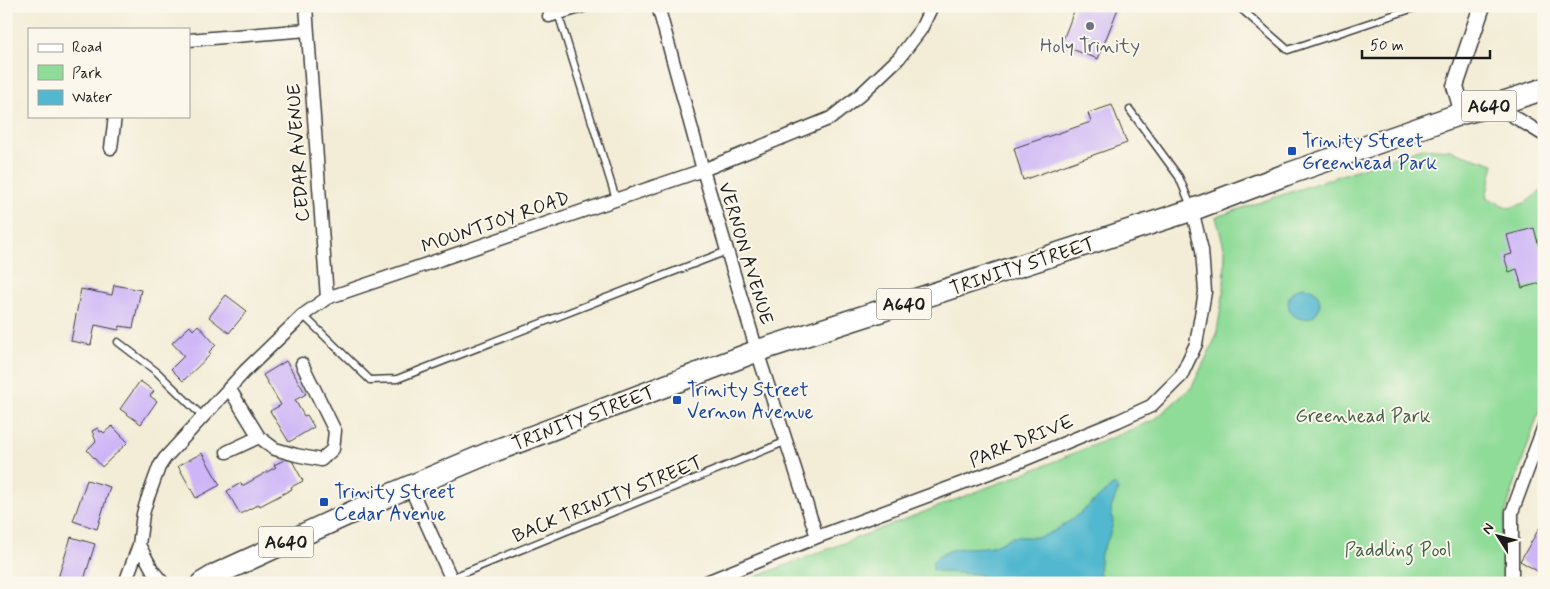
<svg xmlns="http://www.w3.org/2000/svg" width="1550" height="589" font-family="Mynerve,sans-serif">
<rect width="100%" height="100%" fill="#fbf7ec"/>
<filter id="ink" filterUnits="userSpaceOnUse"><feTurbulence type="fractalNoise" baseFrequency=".02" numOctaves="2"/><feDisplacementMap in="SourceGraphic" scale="10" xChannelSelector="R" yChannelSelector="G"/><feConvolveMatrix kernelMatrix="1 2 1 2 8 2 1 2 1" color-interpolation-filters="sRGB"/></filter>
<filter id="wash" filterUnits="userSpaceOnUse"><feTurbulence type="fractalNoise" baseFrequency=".0096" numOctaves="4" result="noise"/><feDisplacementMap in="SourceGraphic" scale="20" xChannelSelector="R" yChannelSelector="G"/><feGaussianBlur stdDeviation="1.12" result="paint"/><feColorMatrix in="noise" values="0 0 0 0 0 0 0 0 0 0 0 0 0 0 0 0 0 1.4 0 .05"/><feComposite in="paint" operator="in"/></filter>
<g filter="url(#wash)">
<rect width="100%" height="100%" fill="#f3edd7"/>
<path fill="#8fdb98" stroke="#567c5a" d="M1422,148L1450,150L1494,164L1486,197L1509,208L1525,203L1544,189V397L1505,513V583H740L1043,466L1154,420L1192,387L1216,337L1224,290L1225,251L1216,217Z"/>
<path fill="#51b8cf" stroke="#366a76" d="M1288 303a16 16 0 1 1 32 0a16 16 0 1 1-32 0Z
M1115,484L1118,490L1111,509L1113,523L1109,537L1101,553L1099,571L1104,583H991L978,574L942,572L933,570V561C955,541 974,552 999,544C1004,543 1006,538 1012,537C1022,536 1037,539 1046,535C1072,523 1093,501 1115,484Z"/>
<g id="blocks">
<path fill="#cdb5f7" d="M1076,6H1119L1098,59L1061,45Z
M1112,105L1127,143L1023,180L1014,148L1091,122L1088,113Z
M1534,228L1539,247L1544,245V282L1522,288L1517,269L1509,272L1504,256L1512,254L1507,235Z
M114,285L141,290L133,328L120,326L119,330L95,325L91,345L71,341L81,289L112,295Z
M226,295L247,311L229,333L209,317Z
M198,325L216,345L209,352L211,354L183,381L171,369L184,356L172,343L190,326L193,330Z
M286,361L306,394L295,400L304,416L307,415L314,427L289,442L270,411L281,405L263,375Z
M140,381L154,391L150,396L157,401L141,424L120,409Z
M112,426L128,442L102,467L87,450L96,441L92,431L98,428L100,432L102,431L104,433Z
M202,453L220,485L196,498L178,466Z
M290,457L303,481L291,487L292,489L260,506L259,504L240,514L227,491L241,483L242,486L276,467L274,465Z
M87,480L110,487L97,529L73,521Z
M1540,527L1544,529V575L1520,561Z
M71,537L95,544L83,583H72L58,578Z"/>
</g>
</g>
<g filter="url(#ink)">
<use href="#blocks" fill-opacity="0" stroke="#3c3b38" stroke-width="1"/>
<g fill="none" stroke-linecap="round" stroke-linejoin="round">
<defs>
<path id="service" d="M1238,6L1288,50L1414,8L1415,6
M558,13L616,199
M1130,110L1179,177L1191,206
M303,315L370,380L397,379L727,251
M118,342L157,372L202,416
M439,583L787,441"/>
<path id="minor" d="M306,6L327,298
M658,6L703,170L757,351L817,537
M549,16L583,6
M189,40L307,30
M1495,105L1544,135
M111,148L115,116
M229,388L259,437L275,449L296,455L321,460L333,449L335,431L302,364
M227,452L259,437
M410,487L451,578
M139,545L153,571L163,583
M125,583L139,545L143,514L147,500L159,467L165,458L245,371L303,315L327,298L703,170L831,118L860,95L899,58L921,29L932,6
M704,583L817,537L1016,463L1118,421L1151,406L1181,376L1196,344L1205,292L1202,250L1192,210
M1512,583V512L1544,426"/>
<path id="tertiary" d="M1463,113L1455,86L1482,6"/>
<path id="trunk" d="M202,583L217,574L392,494L489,453L757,351L1192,210L1285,175L1463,113L1495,105L1544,89"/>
</defs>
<use href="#service" stroke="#3c3b38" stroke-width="9"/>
<use href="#minor" stroke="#3c3b38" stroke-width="15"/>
<use href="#tertiary" stroke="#3c3b38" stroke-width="19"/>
<use href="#trunk" stroke="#3c3b38" stroke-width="24"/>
<use href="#service" stroke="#fff" stroke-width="6"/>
<use href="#minor" stroke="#fff" stroke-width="12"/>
<use href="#tertiary" stroke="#fff" stroke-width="16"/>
<use href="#trunk" stroke="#fff" stroke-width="21"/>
</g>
</g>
<circle fill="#6b7280" stroke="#fbf7ec" stroke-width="2" cx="1090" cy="26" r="5"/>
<g fill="#1a4fb4" stroke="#fbf7ec" stroke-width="2">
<rect x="1287" y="146" width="10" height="10" rx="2.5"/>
<rect x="672" y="395" width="10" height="10" rx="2.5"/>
<rect x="319" y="497" width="10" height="10" rx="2.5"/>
</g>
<g text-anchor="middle" stroke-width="4" stroke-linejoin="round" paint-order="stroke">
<g fill="#fbf7ec" stroke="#5f5e5a" stroke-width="1">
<rect x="1461.5" y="90.5" width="55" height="31" rx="4"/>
<rect x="876.5" y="288.5" width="55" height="31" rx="4"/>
<rect x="258.5" y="526.5" width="55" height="31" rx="4"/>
</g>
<g font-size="18" font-weight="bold" fill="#1c1c1c">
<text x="1489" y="112">A640</text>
<text x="904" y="310">A640</text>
<text x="286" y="548">A640</text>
</g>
<g font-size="19" fill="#5b616d" stroke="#fbf7ec">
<text x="1090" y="52">Holy Trinity</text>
</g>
<g font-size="19" fill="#164399" stroke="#fbf7ec" text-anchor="start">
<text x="1302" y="147">Trinity Street<tspan x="1302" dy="22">Greenhead Park</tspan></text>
<text x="687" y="396">Trinity Street<tspan x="687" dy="22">Vernon Avenue</tspan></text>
<text x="334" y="498">Trinity Street<tspan x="334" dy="22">Cedar Avenue</tspan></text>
</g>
<g font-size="19" fill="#1c1c1c" stroke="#fbf7ec">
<text transform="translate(297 153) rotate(-94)" y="7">CEDAR AVENUE</text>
<text transform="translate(495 221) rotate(-19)" y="7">MOUNTJOY ROAD</text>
<text transform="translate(747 253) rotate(73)" y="7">VERNON AVENUE</text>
<text transform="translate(1022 265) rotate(-18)" y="7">TRINITY STREET</text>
<text transform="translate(583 417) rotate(-21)" y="7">TRINITY STREET</text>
<text transform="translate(1021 440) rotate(-22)" y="7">PARK DRIVE</text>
<text transform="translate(607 498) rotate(-22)" y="7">BACK TRINITY STREET</text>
</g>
<g font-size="19" fill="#445f47" stroke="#fbf7ec">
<text x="1363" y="422">Greenhead Park</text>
<text x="1398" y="556">Paddling Pool</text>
</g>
</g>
<rect width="1550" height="589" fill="none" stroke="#fbf7ec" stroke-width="25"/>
<rect x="28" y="28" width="162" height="90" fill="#fbf7ec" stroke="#a29f99"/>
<rect x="38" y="44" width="25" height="8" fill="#ffffff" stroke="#a29f99"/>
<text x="72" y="52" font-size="15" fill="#1c1c1c">Road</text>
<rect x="38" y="65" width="25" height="15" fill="#8fdb98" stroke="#a29f99"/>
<text x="72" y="78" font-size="15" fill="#1c1c1c">Park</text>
<rect x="38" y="90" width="25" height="15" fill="#51b8cf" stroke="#a29f99"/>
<text x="72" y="102" font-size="15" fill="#1c1c1c">Water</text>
<g transform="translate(1498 536) rotate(306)" stroke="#fbf7ec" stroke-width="4" paint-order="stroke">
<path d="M0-4L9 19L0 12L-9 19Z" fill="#1c1c1c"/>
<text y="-8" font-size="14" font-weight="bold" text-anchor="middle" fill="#1c1c1c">N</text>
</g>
<path d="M1362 50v8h128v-8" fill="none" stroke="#1c1c1c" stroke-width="2.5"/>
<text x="1370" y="50" font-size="15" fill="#1c1c1c" stroke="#fbf7ec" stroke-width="4" paint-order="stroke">50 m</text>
</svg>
